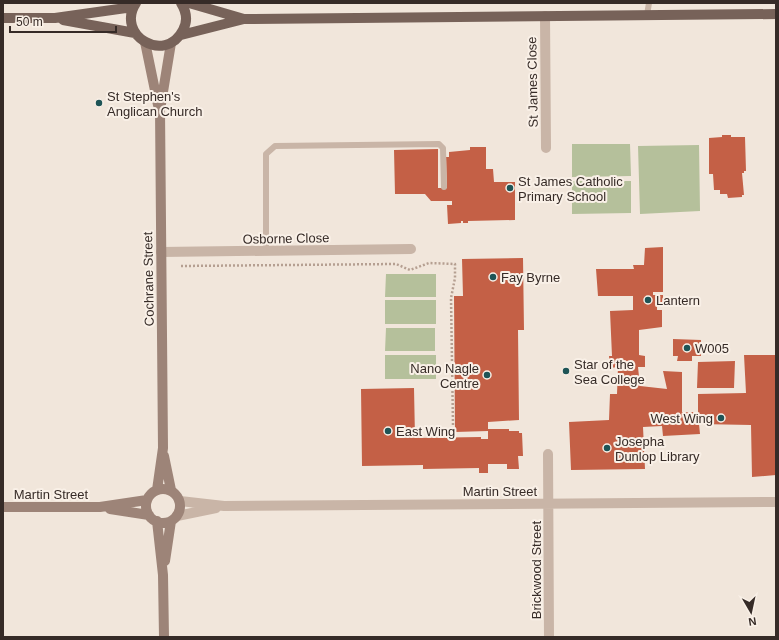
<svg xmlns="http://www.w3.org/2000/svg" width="779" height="640" font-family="Helvetica,sans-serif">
<rect width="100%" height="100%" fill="#f1e6db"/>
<path fill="#b5c09b" d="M572,144H630L631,176L572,177Z
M699,145L700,211L640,214L638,146Z
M572,181H631V213L572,214Z
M386,274H436V297H385Z
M385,300H436V324H385Z
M386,328H435V351H385Z
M385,355H436V379H385Z"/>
<path fill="#c46046" d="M722,135H731V137H745L746,171H744V173H742L744,195H742V197L728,198L727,194H720V190H714L713,174H709V138L722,137Z
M470,147H486V169H493L494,182H515V220L468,221V223H463V221H461V223L448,224L447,205H452V201H431L425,194H395L394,150L438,149V188H447L446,157H449V152L470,150Z
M663,247V292H653V295H663V305H657V310H662V327L639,330V355L645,356V367H638L640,386L667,389L663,371L682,372V412H698V394L746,393L744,355H776V475L752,477L751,425L699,424L700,434L663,436L662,426L643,427L645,469L571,470L569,422L609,420L610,394H617L618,367L610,368L609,356H612L610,311L633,310V296H598L596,269H634L633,265H644L645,248Z
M523,258L524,330H518L519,420L488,422V429H509V431H519V433H522L523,456H518L519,469H507V464H488V473H479V468L423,469V465L362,466L361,389L414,388L415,438L481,437V439H488V431L455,432L454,296H463L462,259Z
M673,339L701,340V356H692V361H677L678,356H673Z
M735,361L734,388H697L698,362Z"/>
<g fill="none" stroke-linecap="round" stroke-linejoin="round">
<path stroke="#b59f91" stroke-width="2.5" stroke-dasharray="2 2" stroke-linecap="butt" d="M181,266L396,264L410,270L429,263L455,264V278L451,298L453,425"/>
<path stroke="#c9b5a7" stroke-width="6" d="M647,15L649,3
M266,252V154L275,146L439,144L443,148L444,187"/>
<path stroke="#c9b5a7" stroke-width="10" d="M545,16L546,148
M161,252L411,249
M548,454L549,637
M180,501L224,506L776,502
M177,516L216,508"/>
<path stroke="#9d8478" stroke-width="10" d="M145,42L158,105
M164,456L171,490
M146 506a17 17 0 1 1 34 0a17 17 0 1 1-34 0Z
M157,490L163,448L160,110L171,43
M3,507H100L147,500
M110,509L149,515
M157,521L163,575L164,637
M165,561L171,521"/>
<path stroke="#776259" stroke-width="10" d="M136,3C115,35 165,65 183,30C188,21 186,11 181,3
M189,3L244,19
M3,18H55L133,7
M63,20L135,33
M181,35L244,19L776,14"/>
</g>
<g fill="#1e5456" stroke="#f9f0e7" stroke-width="1.5">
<circle cx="99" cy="103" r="4"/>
<circle cx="510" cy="188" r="4"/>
<circle cx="493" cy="277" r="4"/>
<circle cx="648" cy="300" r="4"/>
<circle cx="687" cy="348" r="4"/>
<circle cx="566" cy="371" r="4"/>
<circle cx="487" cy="375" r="4"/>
<circle cx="721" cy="418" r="4"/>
<circle cx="388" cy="431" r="4"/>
<circle cx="607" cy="448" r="4"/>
</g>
<g text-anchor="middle" stroke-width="4" stroke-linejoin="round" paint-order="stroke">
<g font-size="13" fill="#362b27" stroke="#f9f0e7">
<text transform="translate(532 82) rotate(-91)" y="5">St James Close</text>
<text transform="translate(286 238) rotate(-1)" y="5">Osborne Close</text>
<text transform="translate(148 279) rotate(-91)" y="5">Cochrane Street</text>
<text x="500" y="496">Martin Street</text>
<text x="51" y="499">Martin Street</text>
<text transform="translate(536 570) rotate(-90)" y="5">Brickwood Street</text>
</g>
<g font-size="13" fill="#362b27" stroke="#f9f0e7" text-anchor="start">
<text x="107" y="101">St Stephen's<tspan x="107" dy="15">Anglican Church</tspan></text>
<text x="518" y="186">St James Catholic<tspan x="518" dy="15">Primary School</tspan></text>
<text x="501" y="282">Fay Byrne</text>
<text x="656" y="305">Lantern</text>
<text x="695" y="353">W005</text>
<text x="574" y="369">Star of the<tspan x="574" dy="15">Sea College</tspan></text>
<text x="479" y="373" text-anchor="end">Nano Nagle<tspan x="479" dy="15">Centre</tspan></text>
<text x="713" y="423" text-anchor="end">West Wing</text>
<text x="396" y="436">East Wing</text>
<text x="615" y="446">Josepha<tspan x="615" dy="15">Dunlop Library</tspan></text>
</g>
</g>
<rect width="779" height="640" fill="none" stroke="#362b27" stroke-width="8"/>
<g transform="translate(751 612) rotate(171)" stroke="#f9f0e7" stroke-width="3" paint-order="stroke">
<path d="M0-3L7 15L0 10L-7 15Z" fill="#362b27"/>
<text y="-6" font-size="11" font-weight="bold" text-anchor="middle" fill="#362b27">N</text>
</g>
<path d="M10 26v6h106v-6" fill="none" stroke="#362b27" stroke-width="2"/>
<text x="16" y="26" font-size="12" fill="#362b27" stroke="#f9f0e7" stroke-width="3" paint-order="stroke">50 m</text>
</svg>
